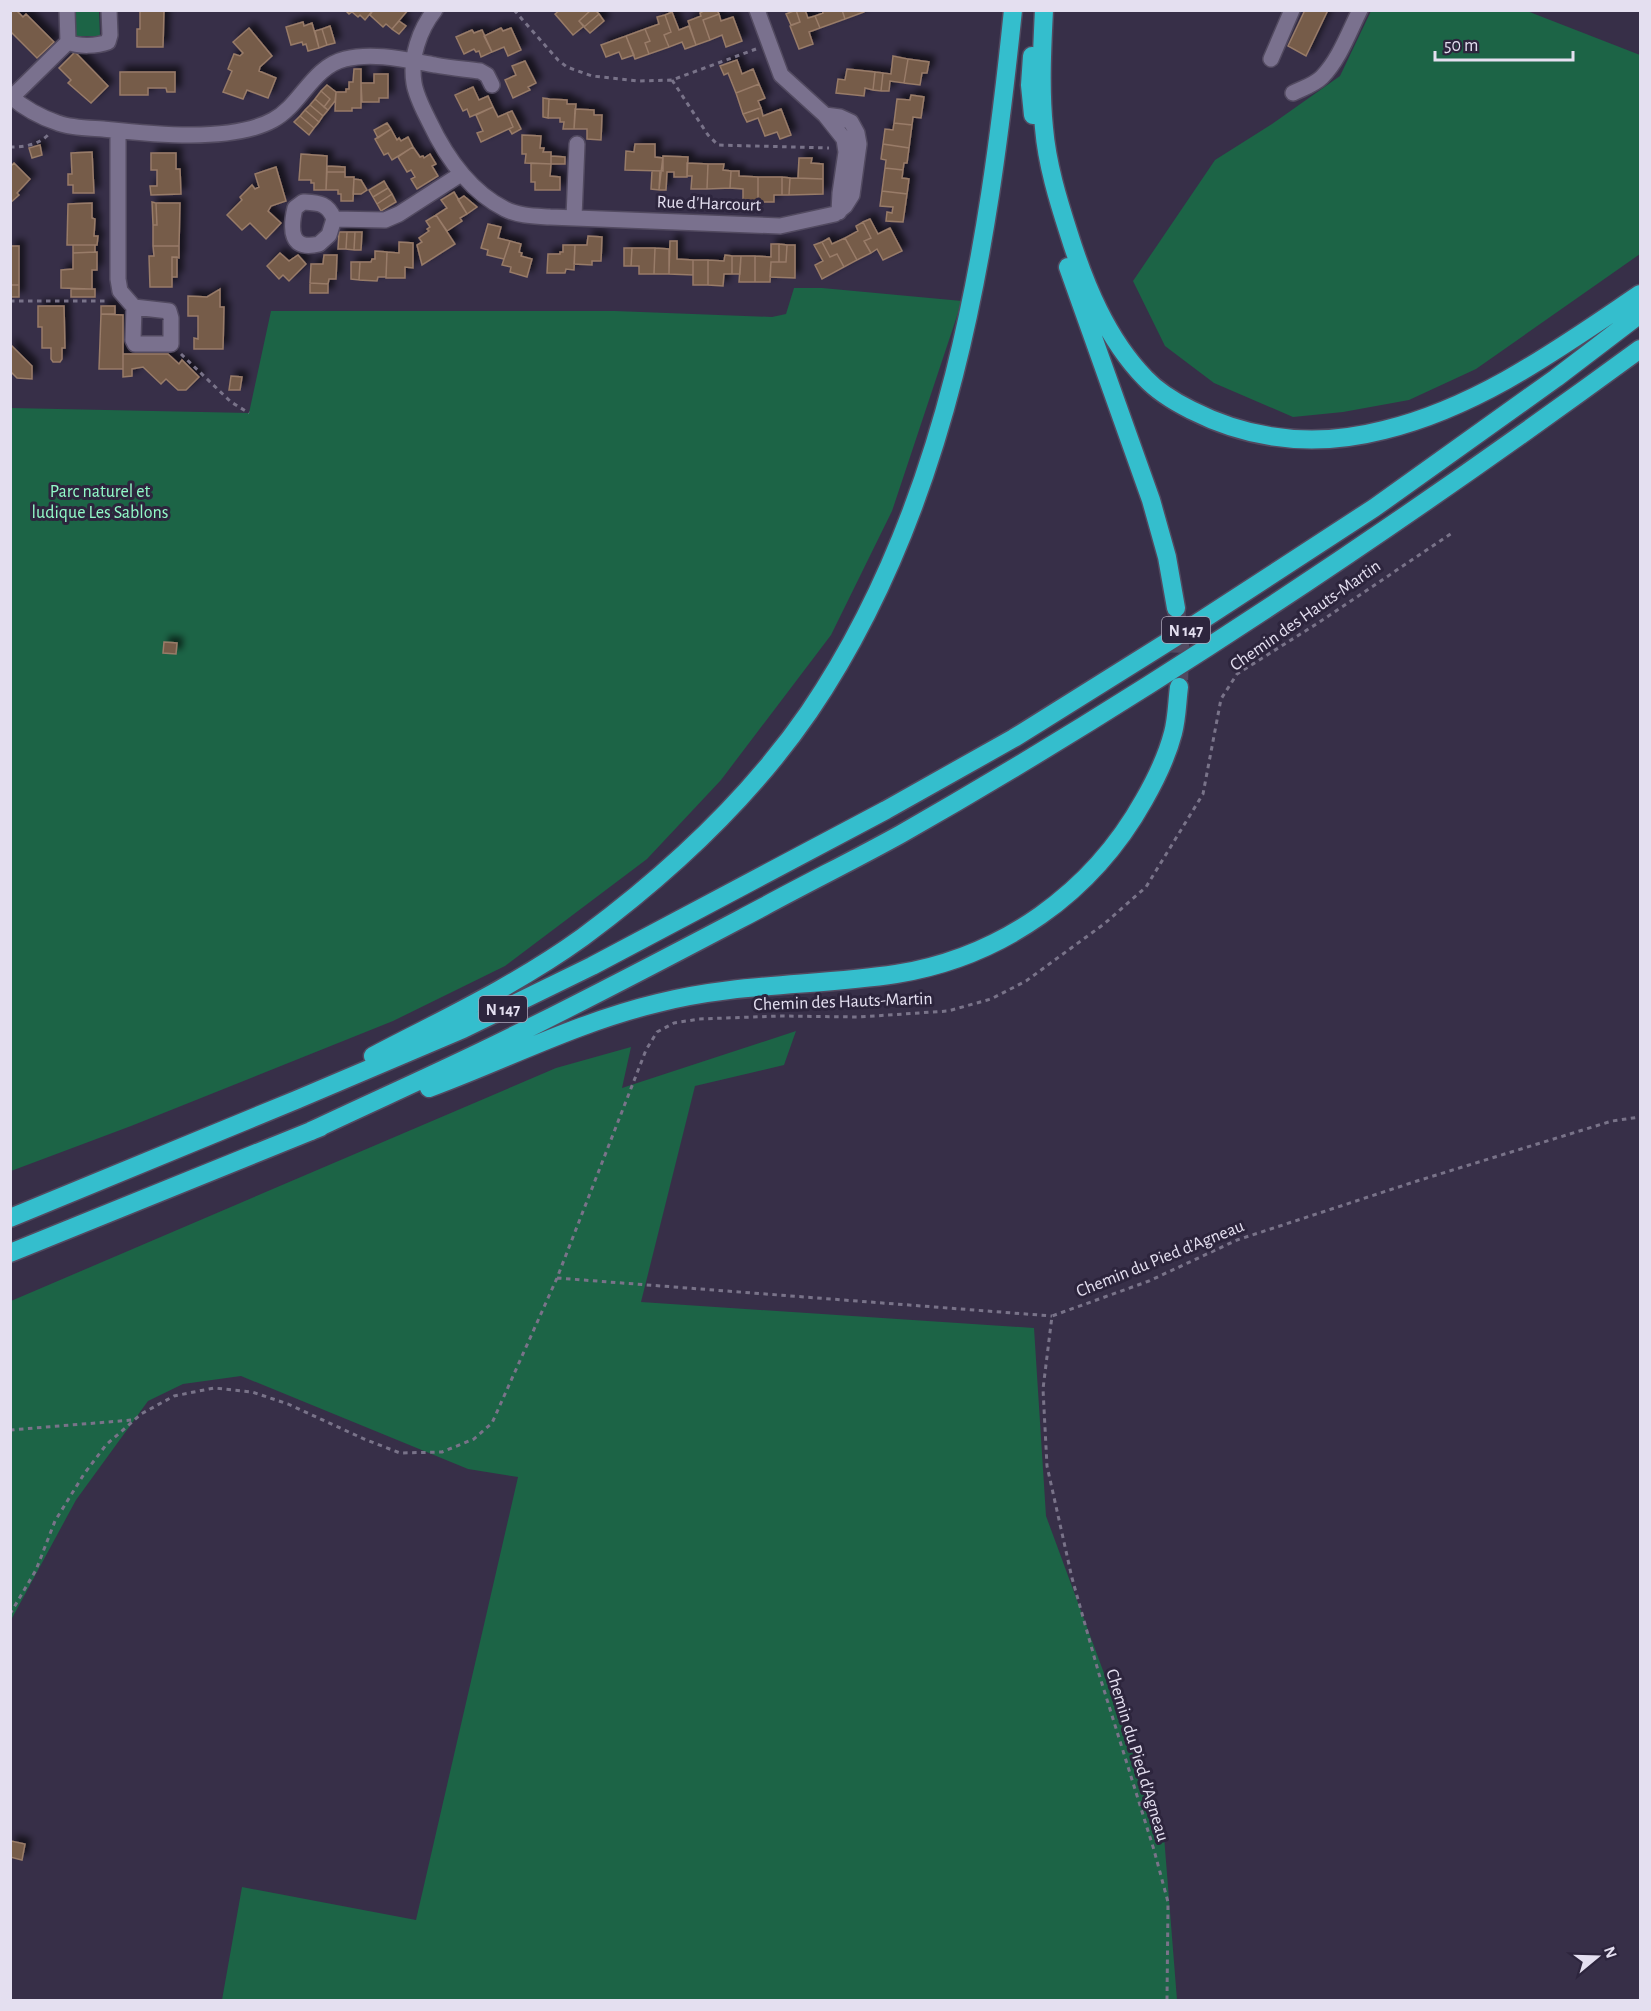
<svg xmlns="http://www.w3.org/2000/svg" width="1651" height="2011" font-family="'Alegreya Sans',sans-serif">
<defs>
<filter id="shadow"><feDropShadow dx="5.5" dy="-5.5" stdDeviation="3" flood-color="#0009"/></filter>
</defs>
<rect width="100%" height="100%" fill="#372f48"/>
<path fill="#1c6446" d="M1371,11H1527L1640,55V254L1476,369L1409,400L1343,412L1293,417L1214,383L1165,346L1133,281L1215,160L1272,124L1340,76Z
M76,12H99L100,36H76Z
M794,288H822L962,301L892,511L831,635L721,780L647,859L505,966L393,1021L131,1126L11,1171V408L249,413L271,311H615L772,317L786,314Z
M796,1031L784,1065L695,1086L641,1302L1034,1328L1046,1516L1164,1836L1177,2000H222L242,1887L416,1920L518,1477L468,1469L241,1376L183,1384L148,1401L76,1500L11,1620V1301L556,1068L631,1047L622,1088Z"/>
<path fill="#765b49" stroke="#987b68" stroke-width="1.5" filter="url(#shadow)" d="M10,10H16L23,17L26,14L54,42L37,58L10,31Z
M140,10H164L163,47H137V29H140Z
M345,10H373L365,20L360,15L358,17L352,12L349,14Z
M373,10H408L392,29L386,24L383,27L370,15Z
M560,10H591L579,21L584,26L573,35L555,14Z
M591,10H595L599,14L584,27L579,21Z
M705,10H717L719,14L703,20L710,40L696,45L688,21L701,16L700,13Z
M796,10L800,22L791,25L786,14Z
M796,10H805L808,18L815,16L820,28L809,32L813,44L799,49L790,26L800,22Z
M822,10H842L845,19L820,28L815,16L823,13Z
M842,10H864V12L845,19Z
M1305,10H1328L1306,56L1288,46Z
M672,12L679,30L689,26L696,45L685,49L682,42L669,47L664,35L671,32L665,15Z
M599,14L604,21L590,33L584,27Z
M719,14L721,21L733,17L742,41L726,47L722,35L710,40L703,20Z
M665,15L671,32L664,35L669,47L649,54L645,43L650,41L645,29L659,24L657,17Z
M399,21L406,26L399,34L392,29Z
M303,22L304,26L312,23L319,48L308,51L306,44L303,45L302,42L291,45L286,27Z
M330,26L335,43L327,45L322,29Z
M249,28L272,56L260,67L259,71L276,78L268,98L247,90L243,99L223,92L232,71L228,69L234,54L240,56L243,53L233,42Z
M501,28L503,31L511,28L521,50L508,56L504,47L492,52L484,36Z
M322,29L327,45L319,48L315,31Z
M645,29L650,41L645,43L649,54L635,59L626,36Z
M472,30L474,33L482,30L492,52L481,57L479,51L476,52L474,49L464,54L456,37Z
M626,36L634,55L622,59L619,52L606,57L601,45Z
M75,52L108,86L91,103L68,83L71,80L59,68Z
M893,56L908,59L904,83L890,81L889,91H881L883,73L891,74Z
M908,59L929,62L927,73H922L920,85L904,83Z
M737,60L742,74L753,69L759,84L736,93L728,73L724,75L720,66Z
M525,61L536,83L528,87L530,90L513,98L505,80L516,75L512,66Z
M354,69H361V108H352V111H335L336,92H346V89H349V82H353Z
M847,69L875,72L873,90L865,88L864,96L836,93L838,79L845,80Z
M120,72H175V92H167L166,88H148V95H120Z
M875,72L883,73L881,91L873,90Z
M374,74H388V98H379V102H362L361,83H374Z
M759,84L765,98L758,101L761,108L743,114L736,93Z
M327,85L336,92L335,101L328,110L324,107L330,99L321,91Z
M473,87L479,100L488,96L493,107L470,117L467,109L463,111L455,95Z
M321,91L330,99L324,107L315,99Z
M911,95L924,97L921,118L913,117L912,125L894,123L897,99L910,100Z
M543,98L549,99L548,118L543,117Z
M315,99L328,110L323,116L310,105Z
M549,99L567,100V104H576L574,129H563L564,122H560V118H548Z
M310,105L323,116L319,122L305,110Z
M493,107L498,117L507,113L513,127L481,142L477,133L483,131L476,115Z
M761,108L763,116L781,109L791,135L780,139L777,132L765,136L758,118L747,122L743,114Z
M575,109L594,110V115H602L601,140L587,139V129H574Z
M305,110L319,122L314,128L300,116Z
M512,111L521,129L512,134L509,129L513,127L507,113Z
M300,116L314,128L309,135L294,122Z
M387,123L391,129L378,138L374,130Z
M894,123L912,125L909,148L883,144L885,129L893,130Z
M391,129L397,140L399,138L401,141L408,137L413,147L392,160L388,153L384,155L375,139Z
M522,135L541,136L540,148H544L543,152H551V164L525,163L526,154H522Z
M635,144H655V157L663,158V171L625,170L626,151L634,152Z
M883,144L909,148L907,163H904L903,170L885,168L886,160L881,159Z
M40,145L42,155L32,158L29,148Z
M413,147L420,157L423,156L424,158L430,154L436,164L432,166L438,176L417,189L411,179L415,177L411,170L407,172L398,157Z
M92,152L94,193H73V185H68V174H72L71,153Z
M151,153H176V169H180L181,194L151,195L150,186H157V170H151Z
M301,154L327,156L326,190H314V183H311V180H299Z
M551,156L565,157V164H551Z
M663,156L688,157L687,177H674V172H667L666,190H659Z
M799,158H812L811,163L823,164V179L798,178Z
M14,163L30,179L17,193L19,195L10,203V167Z
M531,163L551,164L550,176L560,177V190H535V182H531Z
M687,163L708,164L707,189H691L692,176H687Z
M708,164H724L723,170L731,171L730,188L707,189Z
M327,166L345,167V172H327Z
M276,167L286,201L271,206L268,211L281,223L266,239L250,223L242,230L227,215L242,200L240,197L252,185L255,189L259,187L255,174Z
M885,168L903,170L902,178L909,179L907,194L882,191Z
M652,171H660L659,190L651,189Z
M731,171H739V176L758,177V202H743V189L730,188Z
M327,172H345V177H354L353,201H341V194H338V190H326Z
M758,177H782V195H774V202H758Z
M782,177L790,178L789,195H782Z
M790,178L823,179V194L789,195Z
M354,179L361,180L367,190L361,194H353Z
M384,181L388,188L373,197L369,190Z
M388,188L392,194L377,204L373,197Z
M882,191L907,194L903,222L886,221L887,212L892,213L893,207L880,206Z
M454,192L467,214L460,218L462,221L447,231L436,215L447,208L441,200Z
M392,194L396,202L381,211L377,204Z
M464,196L477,207L467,214L458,200Z
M152,202L156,203L157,225H153Z
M92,203V218L95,219L94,236H98L97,245H67L68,204Z
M156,203H180L179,246H153V225H157Z
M436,215L455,244L422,265L417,245L422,242L419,238L429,231L427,229L430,227L426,221Z
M870,219L878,234L890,228L902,251L883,260L877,249L871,253L864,241L871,238L863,222Z
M863,222L871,238L864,241L871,253L857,260L845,238L858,231L856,226Z
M488,224L501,227L498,238L510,241L504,259L487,255L488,250L481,248Z
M339,232H347L346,249H338Z
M347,232H355L354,250L346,249Z
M355,232H362L361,250H354Z
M588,236L602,237L601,261H592V265L574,264L575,245H587Z
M829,238L832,244L845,238L857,260L844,267L837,254L830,257L822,242Z
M510,241L521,244L519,252L522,253L521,256L532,259L527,277L510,272L511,267L502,265Z
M670,241H677V259L693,260V275L669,274Z
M399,242L413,243V268L405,267V278H386L387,252L399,253Z
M822,242L830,257L837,254L844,267L822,279L815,265L823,261L814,245Z
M771,244H779V262H771L770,282H755V256L771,257Z
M779,244L787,245L786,262H779Z
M73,245H95V252L73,253Z
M563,245H575L574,270L566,269L565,273H547L548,254H560V252H563Z
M787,245H795V278L770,277L771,262H786Z
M10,246H19V285H10Z
M153,246H179V258L172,257V287H150L149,256H154Z
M624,248H632L631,266H624Z
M632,248H655L654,274H639V266H631Z
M655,248L669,249V274H654Z
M375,251L387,252L386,277H378L377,281L359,280L360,262H371L372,259H375Z
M97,252V270H92V289L61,288V270L73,269V253Z
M280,253L289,261L298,255L306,264L289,281L283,275L279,279L267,266Z
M324,255H337L336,279H329L328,284L310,283L311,264H323Z
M725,255L732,256V274H724L723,286L708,285V260L724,261Z
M732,256H741L740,274H732Z
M741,256H755V282H739Z
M172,257H177V277H172Z
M693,260H708V285H693Z
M351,262H360L359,280L351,279Z
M310,283L328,284V293H310Z
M10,285H19V297H10Z
M71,289H95V297H71Z
M220,289V307H224L223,349H194V338L198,339V316H188V296L207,297Z
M38,306H64L65,348H62V359L60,362H53L51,359V348H42V327H38Z
M101,306H115V314H101Z
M101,314L123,315V369H99Z
M10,344L32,366V379L17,378L10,371Z
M123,354H168L179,364L182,360L199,377L186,390H178L166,379L161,384L143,367L132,369V376L123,377Z
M231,376L242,377L240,390H229Z
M164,642L177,643L176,654L163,653Z
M11,1841L25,1844L22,1860L10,1857Z"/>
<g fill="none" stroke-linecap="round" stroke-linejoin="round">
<path stroke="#514961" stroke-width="18" stroke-dasharray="18 9" stroke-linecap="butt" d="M1176,608L1180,646L1179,687"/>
<defs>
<path id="minor" d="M435,10C419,30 410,58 414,83C416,96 423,109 429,121C446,157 469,191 505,209C519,216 535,216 550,217L780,226L835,214L845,206L852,195L859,144L857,133L851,122L840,117L825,115
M757,10L781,75L825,115L844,139L846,152L840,193L839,212
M68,42C79,47 97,46 108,42L110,35L109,10
M1271,59L1292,10
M1293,93C1303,88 1314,85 1322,77C1339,60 1349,32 1360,10
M10,96C24,108 40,117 58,123C71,128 88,128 103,129C150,134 231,143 273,120C301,105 312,67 345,59C374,52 406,60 435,65C450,68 465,69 480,71L487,75L492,85
M10,99L68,42L67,10
M118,131V279L120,291L134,307
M303,202C319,203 328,203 334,219L329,235L319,244C290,251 290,230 295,208Z
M574,217L577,144
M334,219L385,220L399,214L461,174
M134,307L169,311L171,318V344H135L133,340Z"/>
<path id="highway" d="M1044,10C1042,49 1040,90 1044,128C1047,164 1058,200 1069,234C1085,285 1107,339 1145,378C1158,392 1175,402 1191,410C1252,441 1318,447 1384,430C1479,407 1560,348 1640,294
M1032,56L1030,85L1033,115
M1068,267L1151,500L1167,557L1176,608
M373,1056C444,1019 518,984 583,937C668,874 749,799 809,712C949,506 988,253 1013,10
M429,1088C505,1060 578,1022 658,1003C735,983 817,986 896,974C1002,957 1092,893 1144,800C1156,779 1167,756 1173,733C1177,718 1177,702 1179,687
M311,1131C368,1104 424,1079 480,1052C576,1006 670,956 763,907C809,882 856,859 901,834C1157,688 1402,523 1640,349
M10,1218L296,1100L463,1029L592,966L886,810L1014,738L1182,633L1374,508L1556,378L1640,314
M10,1253L321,1127"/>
</defs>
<use href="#minor" stroke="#524a60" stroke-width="18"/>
<use href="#highway" stroke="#524a60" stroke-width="21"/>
<path stroke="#797389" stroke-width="3" stroke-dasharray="4.5 4.5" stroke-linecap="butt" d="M514,10L558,60L567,67L592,76L638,81L672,80L756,49
M672,80L708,135L718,145L829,148
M10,147C24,147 38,145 48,135
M10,301H108
M181,354L231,402L249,413
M557,1278L1052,1316
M10,1430L132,1420
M10,1614L36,1570L55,1521L84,1474L106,1445L141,1414L174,1396L214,1388L252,1392L288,1404L364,1439L400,1453L442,1452L474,1439L492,1423L557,1278L646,1050L657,1032L674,1023L699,1019L780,1016L859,1017L948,1011L991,999L1026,981L1104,924L1146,887L1203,794L1221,699L1237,674L1318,623L1452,533
M1167,2000L1168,1902L1154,1850L1099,1674L1072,1578L1047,1466L1043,1389L1052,1316L1149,1281L1237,1240L1417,1181L1612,1121L1640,1117"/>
<use href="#minor" stroke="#7a718e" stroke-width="15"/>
<use href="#highway" stroke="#34becd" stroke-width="18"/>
</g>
<g text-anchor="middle" stroke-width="6" stroke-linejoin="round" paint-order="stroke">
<g fill="#2d253d" stroke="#ada7ba" stroke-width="1.5">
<rect x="1162" y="617" width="48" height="26" rx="4.5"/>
<rect x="479" y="996" width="48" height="26" rx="4.5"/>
</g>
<g font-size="16" font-weight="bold" fill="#e4dff0">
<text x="1186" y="636">N 147</text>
<text x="503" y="1015">N 147</text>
</g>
<g font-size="18" fill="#e4dff0" stroke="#2d253d">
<text transform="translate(709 203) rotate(2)" y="6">Rue d'Harcourt</text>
<text transform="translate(1305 615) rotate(-35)" y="6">Chemin des Hauts-Martin</text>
<text transform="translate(843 1001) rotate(-2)" y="6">Chemin des Hauts-Martin</text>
<text transform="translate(1160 1258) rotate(-22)" y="6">Chemin du Pied d’Agneau</text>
<text transform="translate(1138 1755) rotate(73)" y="6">Chemin du Pied d’Agneau</text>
</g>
<g font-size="18" fill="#92fac8" stroke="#2d253d">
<text x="100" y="497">Parc naturel et<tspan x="100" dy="21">ludique Les Sablons</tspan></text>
</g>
</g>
<rect width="1651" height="2011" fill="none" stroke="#e4dff0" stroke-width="24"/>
<g transform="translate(1597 1957) rotate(71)" stroke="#2d253d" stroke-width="4.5" paint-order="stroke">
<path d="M0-4.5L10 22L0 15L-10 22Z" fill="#e4dff0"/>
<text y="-9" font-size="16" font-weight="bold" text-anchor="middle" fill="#e4dff0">N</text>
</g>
<path d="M1435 51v9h138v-9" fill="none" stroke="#e4dff0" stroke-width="3"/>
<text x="1444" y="51" font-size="18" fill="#e4dff0" stroke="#2d253d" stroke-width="4.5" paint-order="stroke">50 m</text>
</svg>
